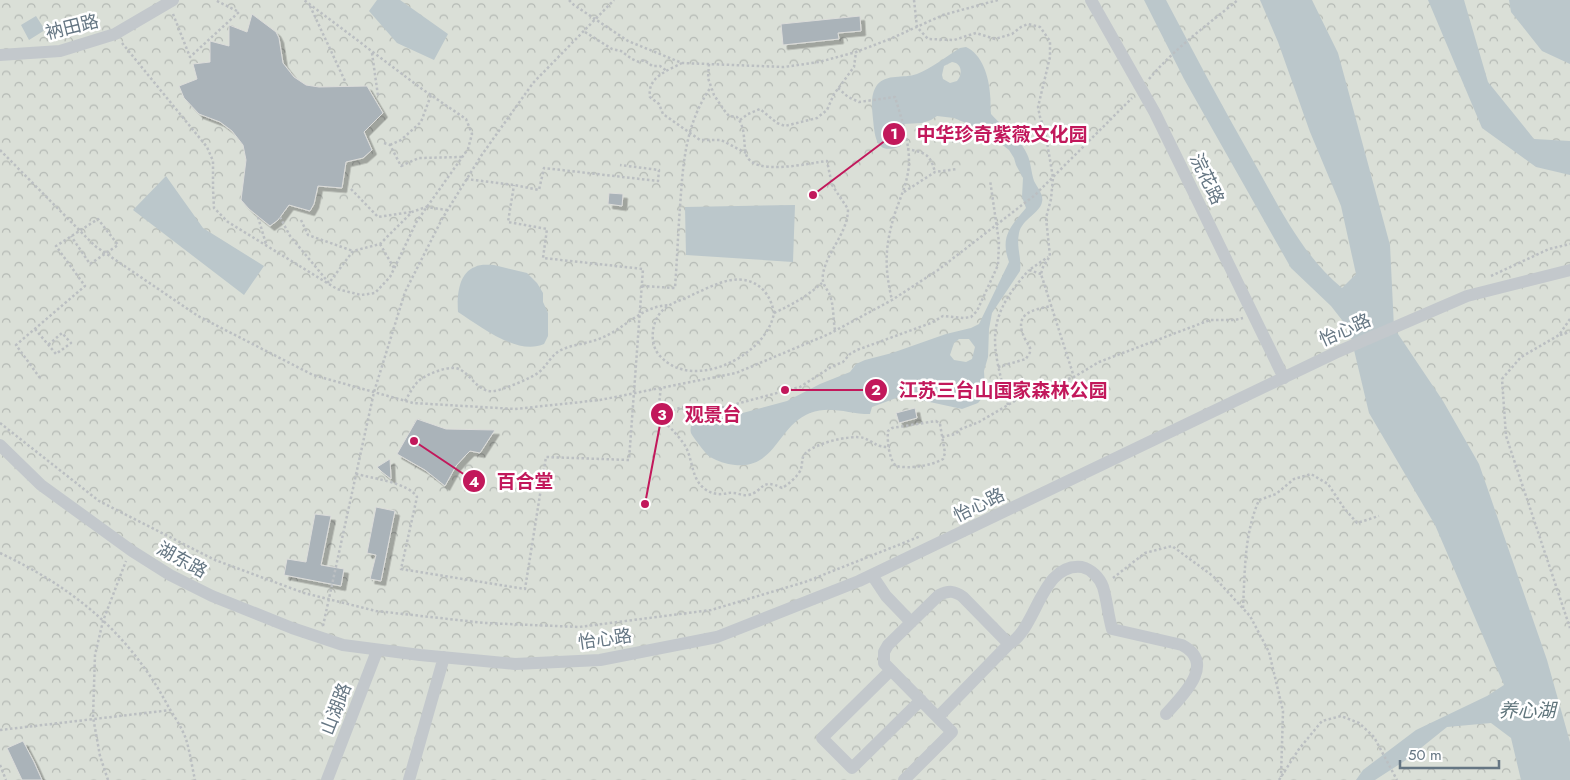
<svg xmlns="http://www.w3.org/2000/svg" width="1570" height="780" font-family="Jost,'Noto Sans SC',sans-serif">
<defs>
<pattern id="park-crowns" width="20" height="18" patternUnits="userSpaceOnUse" patternTransform="scale(1.25)"><rect width="20" height="18" fill="#dadfd7"/><path d="M2 6a3 3 0 1 1 6 0M12 15a3 3 0 1 1 6 0" fill="none" stroke="#b4b9b4"/></pattern>
<filter id="shadow"><feDropShadow dx="4.5" dy="4.5" stdDeviation="0" flood-color="#0004"/></filter>
</defs>
<rect width="100%" height="100%" fill="#fafaf8"/>
<path fill="url(#park-crowns)" d="M0,0H1570V780H0Z"/>
<path fill="#bbc7cb" fill-rule="evenodd" d="M377,0H400L448,34L434,60L397,43L369,11Z
M1144,0H1166C1195,55 1224,110 1255,164C1279,207 1303,256 1342,288L1356,274L1341,206L1310,132L1278,42L1260,0H1312L1338,53L1390,245L1394,328L1443,401L1479,464L1547,660L1570,742V780H1521L1511,738L1491,723L1447,727L1406,760L1375,780H1356L1363,770L1416,730L1487,696L1504,685L1435,525L1369,413L1349,329L1331,306L1291,268L1184,79Z
M1428,0H1464L1488,82L1534,139L1570,141V175L1536,167L1482,128Z
M1509,0H1570V64L1542,51L1511,12Z
M36,16L45,30L29,40L21,25Z
M966,47C982,54 989,77 990,94C991,101 990,107 991,114C1002,127 1020,138 1027,154C1031,162 1031,172 1034,181C1037,187 1044,195 1042,202C1040,213 1022,219 1019,233C1016,248 1022,258 1020,271L992,313L989,329L988,357L984,371L985,389L983,397L978,403L962,409L916,399L896,398L872,407L870,414C848,414 831,405 810,413C777,426 776,469 735,465C726,464 717,461 710,457C706,454 692,436 691,433C690,430 691,428 691,425L709,418H724L787,401L820,384L850,372L856,364L865,360L892,353L946,334L971,328L979,324L1009,262C1000,237 1010,227 1026,208L1022,197L1023,178L1016,165L1014,158L1009,150L985,131L954,118L937,116L931,120L922,123L903,124L898,130L901,146C876,156 875,138 873,119C872,108 870,95 877,85C887,73 903,79 917,74C930,69 947,56 960,48ZM952,62C962,63 963,74 957,81L950,83L943,79L942,75L944,66ZM959,339H969L975,347L972,359L966,362L954,360L950,355L954,343Z
M166,176L203,228L264,266L244,295L133,210Z
M795,205L793,262L686,255L685,207Z
M494,265L527,273L537,283L543,293V302L548,313V336L544,344C517,356 480,326 458,312C457,297 458,273 475,267C480,264 488,265 494,265Z"/>
<path fill="#aab3b9" stroke="#dcdcda" filter="url(#shadow)" d="M252,14L276,32L279,38L283,63L294,77L306,85L319,87L367,86L383,113L364,132L372,150L363,158L346,162L342,188L318,186L314,204L310,211L289,205L278,220L270,226L249,209L241,200L246,160L243,145L232,131L220,122L199,114L184,98L179,86L197,79L193,64L210,62V41L229,46V25L247,32Z
M860,16L861,31L838,33L839,39L783,45L781,24Z
M609,193L623,194L622,206L608,204Z
M915,408L917,418L899,423L896,413Z
M417,419L446,429L495,430L480,453L470,451L465,456L456,466L445,486L425,470L397,454Z
M390,459L391,479L382,472L377,467Z
M376,507L395,511L381,581L370,579L376,555L367,553Z
M315,514L331,516L321,565L344,569L341,586L284,575L287,559L306,562Z
M23,741L34,762L42,780H22L7,748Z"/>
<g fill="none" stroke-linecap="round" stroke-linejoin="round">
<path stroke="#bbbfc2" stroke-width="2.5" stroke-dasharray="2.5 2.5" stroke-linecap="butt" d="M569,0L574,5L628,41L682,63L784,67L819,62L856,52L890,39L943,15L998,0
M914,0L917,27L928,39L954,40L976,33L995,39L1012,34L1021,27L1028,24L1040,27L1050,41V57L1038,107L1040,117L1045,130L1053,178L1051,199L1046,218L1050,256L1043,267L1041,274L1074,377
M310,6L345,81
M173,14L190,57L239,12L215,0
M585,32L612,49L621,51L632,59L639,62L644,60L652,66H660L667,71
M122,43L207,147L213,161V189L214,208L228,222L337,289L361,295L375,293L390,277L417,221L468,149L472,134L466,119L422,89L304,0
M372,53L378,96
M682,63C667,71 647,77 650,97L659,104L663,114L700,140H721L746,153
M709,64L708,78L714,95L724,110L729,116L737,117C746,128 743,141 746,154C752,177 809,163 827,161L832,185L848,209C848,233 827,251 823,274C821,286 829,289 831,299C834,309 833,320 835,330
M1149,79C1175,48 1207,25 1238,0
M838,88L848,97L859,102L895,97C901,117 909,140 909,161C909,179 901,196 895,213C885,245 884,267 892,300
M740,120L748,114L760,109L777,123L785,126L817,118L827,110L834,94L854,67L856,52
M384,143L390,145L401,166L419,158L462,157
M390,145L401,140L421,122L431,95
M907,149C925,153 930,153 935,172
M0,150L95,246L198,316L313,375L413,403L515,409L600,400L736,373L829,334L892,300L938,270L1035,195L1132,98
M466,179L514,185L539,190L544,168L658,181L659,170L620,165
M351,189L378,217L411,212
M904,192L935,172L957,169
M258,217L266,244
M280,217L290,236L329,283L353,251L380,244L412,212L426,207L447,210
M301,220L308,235L353,251
M380,244L394,268
M1041,274L1029,270L1048,257
M1491,276L1549,249L1570,244
M642,286L675,288C677,261 678,234 680,207C683,164 685,124 711,87
M774,313C769,285 747,273 720,283C711,286 701,291 692,295C683,300 669,303 662,311C651,322 649,345 660,356C693,393 767,355 774,313C793,304 806,297 822,283
M1570,319L1559,335L1521,357L1502,379L1506,436L1570,628
M35,329L56,354L71,343L62,333L48,345
M1560,335L1570,332
M998,367L1026,359C1027,357 1030,353 1030,352C1031,347 1028,344 1026,341C1012,314 1030,310 1052,306
M40,378L16,345L85,286L56,246L98,219L118,245L90,264L71,236
M661,388C655,426 665,417 684,444C692,456 691,472 699,483C704,490 713,495 722,494C726,494 729,492 733,493C738,493 743,496 748,495C764,492 760,477 782,488C788,485 799,475 801,469C802,465 802,461 803,457C808,444 852,434 864,438C876,443 875,447 890,447
M405,401C410,393 414,384 421,379C430,373 451,364 461,370C474,378 480,396 499,390C509,387 529,379 538,373C546,367 550,357 559,351C570,345 584,344 596,340C624,331 639,306 670,305
M1008,405C992,344 983,321 1029,270
M661,420L674,410L682,407L692,409L725,407L792,389L800,387L831,367L843,362L850,354L857,350L931,323L943,316L964,318L971,317L977,311L998,265L999,242L990,180
M936,421L940,424L945,453L943,459C931,466 909,469 896,466C889,459 887,441 888,431L892,428Z
M0,423L99,501L215,560L304,593L376,611L485,623L579,627L711,610L805,582L921,536
M942,437L955,434L961,429L979,422L1030,392L1074,377L1099,362L1210,320H1235L1243,318
M356,474C372,478 409,483 417,497L401,569L525,589L546,457L629,460L643,269L543,258L547,229L508,222L514,185
M0,553C74,588 129,633 168,706C174,716 182,728 186,739C190,752 192,767 195,780
M1113,578L1145,553L1172,546L1213,576L1250,616L1269,652L1283,711L1281,777
M1243,608C1245,572 1244,534 1259,500L1276,494L1294,479L1311,474L1328,484L1344,508L1357,523L1379,516
M323,626L374,392L405,292L442,219L481,156L533,83L614,0
M0,730L171,710
M0,765L6,780
M108,780L100,756L93,717L95,655L103,621L126,561
M1279,780L1299,749L1322,721L1341,716L1359,723L1374,737L1397,780"/>
<path stroke="#c3c8cc" stroke-width="12" d="M1091,0L1155,113L1284,378
M0,55L60,51L115,34L173,0
M0,445L41,485L132,551L170,575L212,596L292,628L343,645L420,655L515,664L600,660L717,637L859,581L1335,353L1467,296L1570,270
M872,575L886,596L911,622
M891,670L822,738L852,768L921,700
M938,717L1009,644
M327,780L377,651
M409,780L444,657
M904,780L952,732L884,663V652L888,645L939,595C949,590 955,591 963,597L1009,644C1037,629 1041,562 1082,567C1091,569 1100,578 1103,587C1107,600 1108,615 1112,629L1182,645C1217,664 1182,696 1166,714"/>
</g>
<g text-anchor="middle" stroke-width="5" stroke-linejoin="round" paint-order="stroke">
<g font-size="18" fill="#657683" stroke="#fff">
<text transform="translate(72 27) rotate(-14)" y="6">衲田路</text>
<text transform="translate(1207 179) rotate(64)" y="6">浣花路</text>
<text transform="translate(1345 330) rotate(-24)" y="6">怡心路</text>
<text transform="translate(979 505) rotate(-26)" y="6">怡心路</text>
<text transform="translate(182 560) rotate(29)" y="6">湖东路</text>
<text transform="translate(605 639) rotate(-8)" y="6">怡心路</text>
<text transform="translate(336 709) rotate(-69)" y="6">山湖路</text>
</g>
<g font-size="19" font-style="italic" fill="#60757c" stroke="#fff">
<text x="1527" y="717">养心湖</text>
</g>
</g>
<path fill="none" stroke="#c2185b" stroke-width="2" d="M813 195L894 134M785 390L876 390M645 504L662 414M414 441L474 481"/>
<g fill="#c2185b" stroke="#fff" stroke-width="2">
<circle cx="813" cy="195" r="5"/>
<circle cx="785" cy="390" r="5"/>
<circle cx="645" cy="504" r="5"/>
<circle cx="414" cy="441" r="5"/>
<circle cx="894" cy="134" r="12"/>
<circle cx="876" cy="390" r="12"/>
<circle cx="662" cy="414" r="12"/>
<circle cx="474" cy="481" r="12"/>
</g>
<g font-size="15" text-anchor="middle" font-weight="bold" fill="#fff">
<text x="894" y="139">1</text>
<text x="876" y="395">2</text>
<text x="662" y="420">3</text>
<text x="474" y="487">4</text>
</g>
<g font-size="19" text-anchor="middle" font-weight="bold" fill="#c2185b" stroke="#fff" stroke-width="5" stroke-linejoin="round" paint-order="stroke">
<text x="1002" y="141">中华珍奇紫薇文化园</text>
<text x="1003" y="397">江苏三台山国家森林公园</text>
<text x="713" y="421">观景台</text>
<text x="525" y="488">百合堂</text>
</g>
<path d="M1400 760v8h99v-8" fill="none" stroke="#657683" stroke-width="2.5"/>
<text x="1408" y="760" font-size="15" fill="#657683" stroke="#ffffff" stroke-width="4" paint-order="stroke">50 m</text>
</svg>
